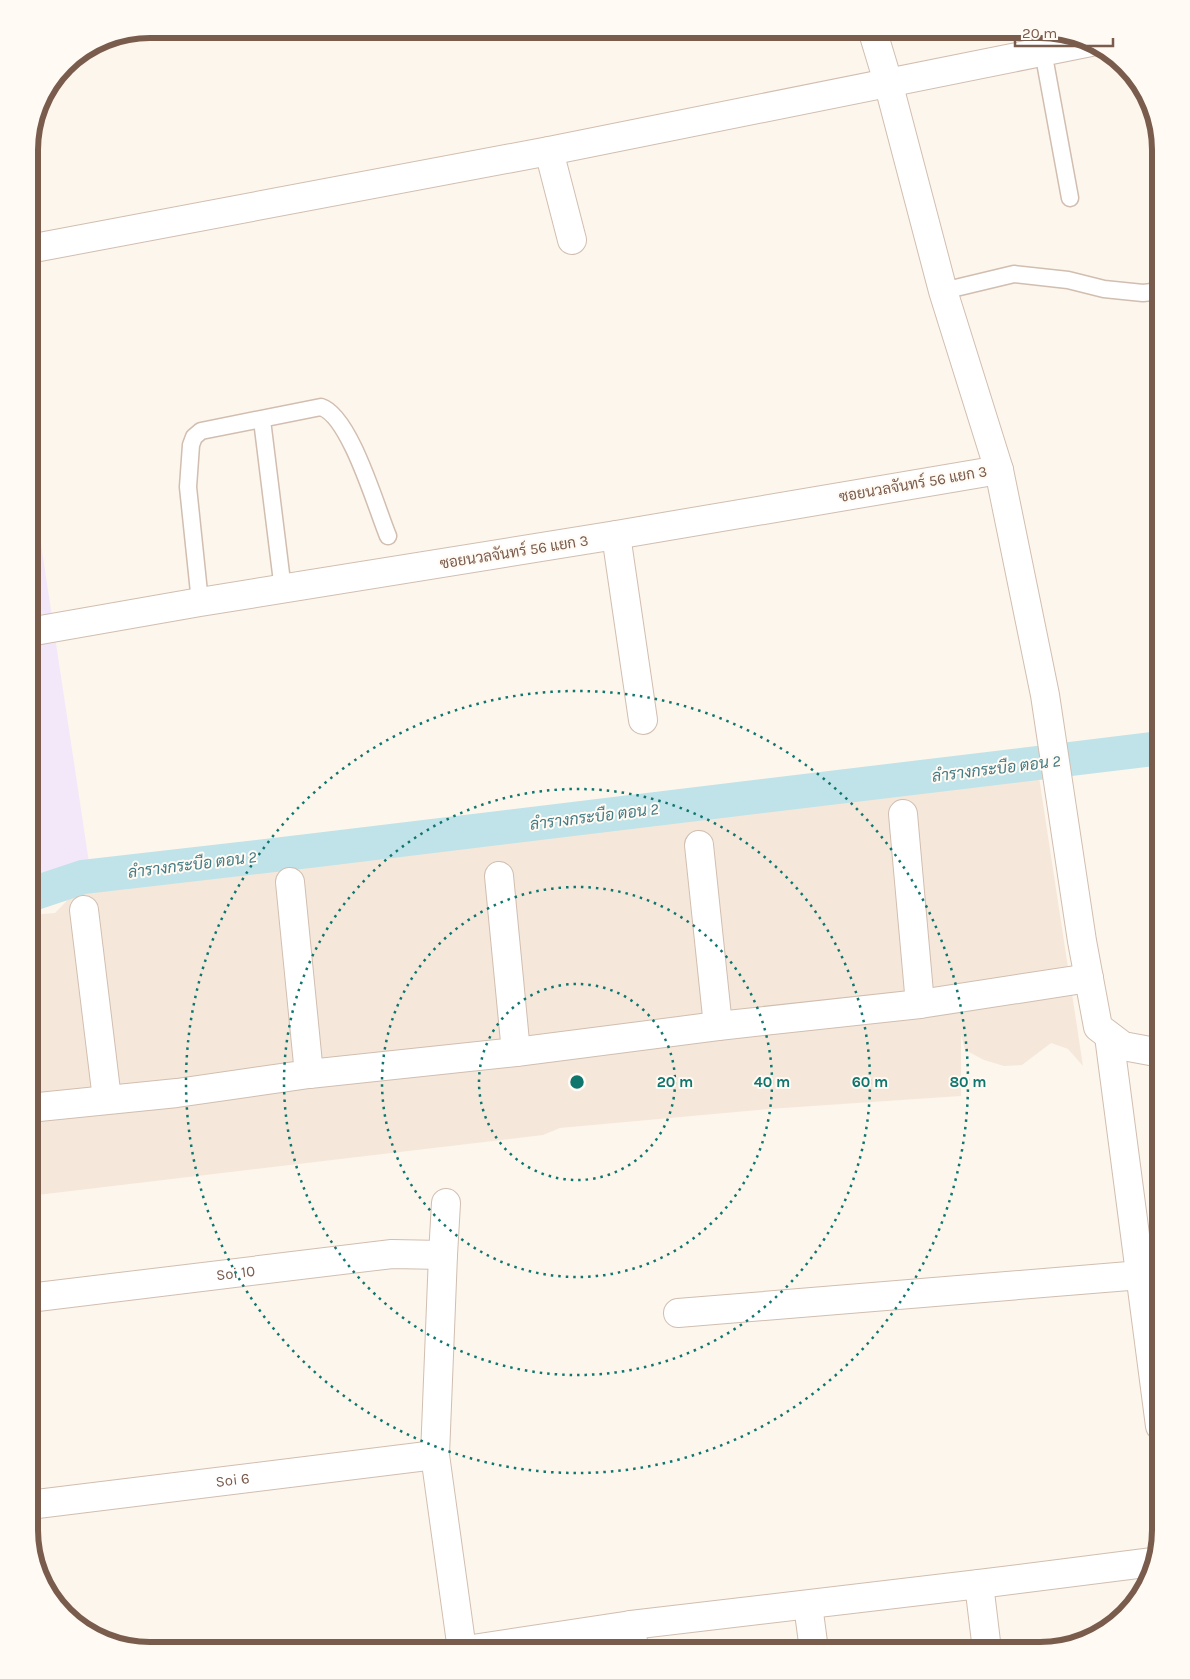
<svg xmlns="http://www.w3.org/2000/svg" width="1190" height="1679" font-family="Karla,Sarabun,sans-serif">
<rect width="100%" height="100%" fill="#fdf6ec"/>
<path fill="#f5e8da" d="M1039,777L1083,1066L1068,1049L1051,1043L1022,1065L1004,1066L984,1060L965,1050L961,1035V1096L769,1109L560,1128L543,1135L29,1196V915L55,913L86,881L725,810Z"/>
<path fill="#f3e8fa" d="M29,464L90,869L29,882Z"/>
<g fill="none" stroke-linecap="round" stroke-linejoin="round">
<path stroke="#bfe3e8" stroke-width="34" d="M29,895L83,877L317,850L1161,748"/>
<defs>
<path id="lane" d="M1043,51L1070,198
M943,291L1014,274L1068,280L1104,289L1143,293L1161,291
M262,420L283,590
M200,602L188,487L191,445L194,437L201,431L321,407C350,416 376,507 388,536"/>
<g id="street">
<path d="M872,29L888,82L943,291L999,470L1045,695L1082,941L1098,1027L1123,1046L1161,1053"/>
<path d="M549,151L572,240"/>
<path d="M29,249L549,151L1091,42"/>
<path d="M616,535L643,720"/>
<path d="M29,632L200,602L616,535L999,470"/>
<path d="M903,814L920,1004"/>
<path d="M699,845L718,1026"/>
<path d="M499,876L516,1052"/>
<path d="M290,882L309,1074"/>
<path d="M84,910L107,1099"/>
<path d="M1109,1036L1160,1426"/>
<path d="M29,1108L177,1093L309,1074L516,1052L718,1026L920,1004L1089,978"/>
<path d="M446,1203L443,1255L435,1455L462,1650"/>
<path id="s1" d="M29,1298L392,1254L443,1255"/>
<path d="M678,1313L1141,1275"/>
<path id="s2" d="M29,1505L435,1455"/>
<path d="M979,1584L987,1650"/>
<path d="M808,1605L814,1650"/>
<path d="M631,1625L634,1650"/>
<path d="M466,1650L631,1625L979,1584L1153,1562"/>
</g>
</defs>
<use href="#lane" stroke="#d1beb0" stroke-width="19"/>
<use href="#street" stroke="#d1beb0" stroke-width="30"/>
<use href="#lane" stroke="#fff" stroke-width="16"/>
<use href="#street" stroke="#fff" stroke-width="28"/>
</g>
<g fill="none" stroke="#0f766e" stroke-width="2.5" stroke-dasharray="2.5 5">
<circle cx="577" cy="1082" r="98"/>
<circle cx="577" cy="1082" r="195"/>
<circle cx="577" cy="1082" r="293"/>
<circle cx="577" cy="1082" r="391"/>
</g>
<g text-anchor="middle" stroke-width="4" stroke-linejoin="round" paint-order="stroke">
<g font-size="15" fill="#7a5c4d" stroke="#fffaf3">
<text transform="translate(913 484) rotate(-10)" y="5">ซอยนวลจันทร์ 56 แยก 3</text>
<text transform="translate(514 552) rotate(-9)" y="5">ซอยนวลจันทร์ 56 แยก 3</text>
<text dy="5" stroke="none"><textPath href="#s1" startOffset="208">Soi 10</textPath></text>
<text dy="5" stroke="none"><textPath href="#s2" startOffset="205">Soi 6</textPath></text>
</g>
<g font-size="16" font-style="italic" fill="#437c86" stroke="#fffaf3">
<text transform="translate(996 768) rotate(-7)" y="6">ลำรางกระบือ ตอน 2</text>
<text transform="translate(594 816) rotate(-7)" y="6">ลำรางกระบือ ตอน 2</text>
<text transform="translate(192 864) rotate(-7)" y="6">ลำรางกระบือ ตอน 2</text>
</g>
</g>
<path d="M0 0H1190V1679H0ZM150 38H1040A112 112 0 0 1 1152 150V1530A112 112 0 0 1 1040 1642H150A112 112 0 0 1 38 1530V150A112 112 0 0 1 150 38Z" fill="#fffaf3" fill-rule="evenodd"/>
<path fill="none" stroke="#7a5c4d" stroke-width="6" d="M150 38H1040A112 112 0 0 1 1152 150V1530A112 112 0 0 1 1040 1642H150A112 112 0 0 1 38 1530V150A112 112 0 0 1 150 38Z"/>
<circle cx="577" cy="1082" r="8" fill="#0f766e" stroke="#fffaf3" stroke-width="2.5"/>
<g font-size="15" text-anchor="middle" font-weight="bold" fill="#0f766e" stroke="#fffaf3" stroke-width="4" stroke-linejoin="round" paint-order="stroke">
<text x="675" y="1087">20 m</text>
<text x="772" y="1087">40 m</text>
<text x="870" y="1087">60 m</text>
<text x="968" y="1087">80 m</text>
</g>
<path d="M1015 38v8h98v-8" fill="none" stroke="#7a5c4d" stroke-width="2.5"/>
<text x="1022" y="38" font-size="15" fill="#7a5c4d" stroke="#fffaf3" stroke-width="4" paint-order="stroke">20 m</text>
</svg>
